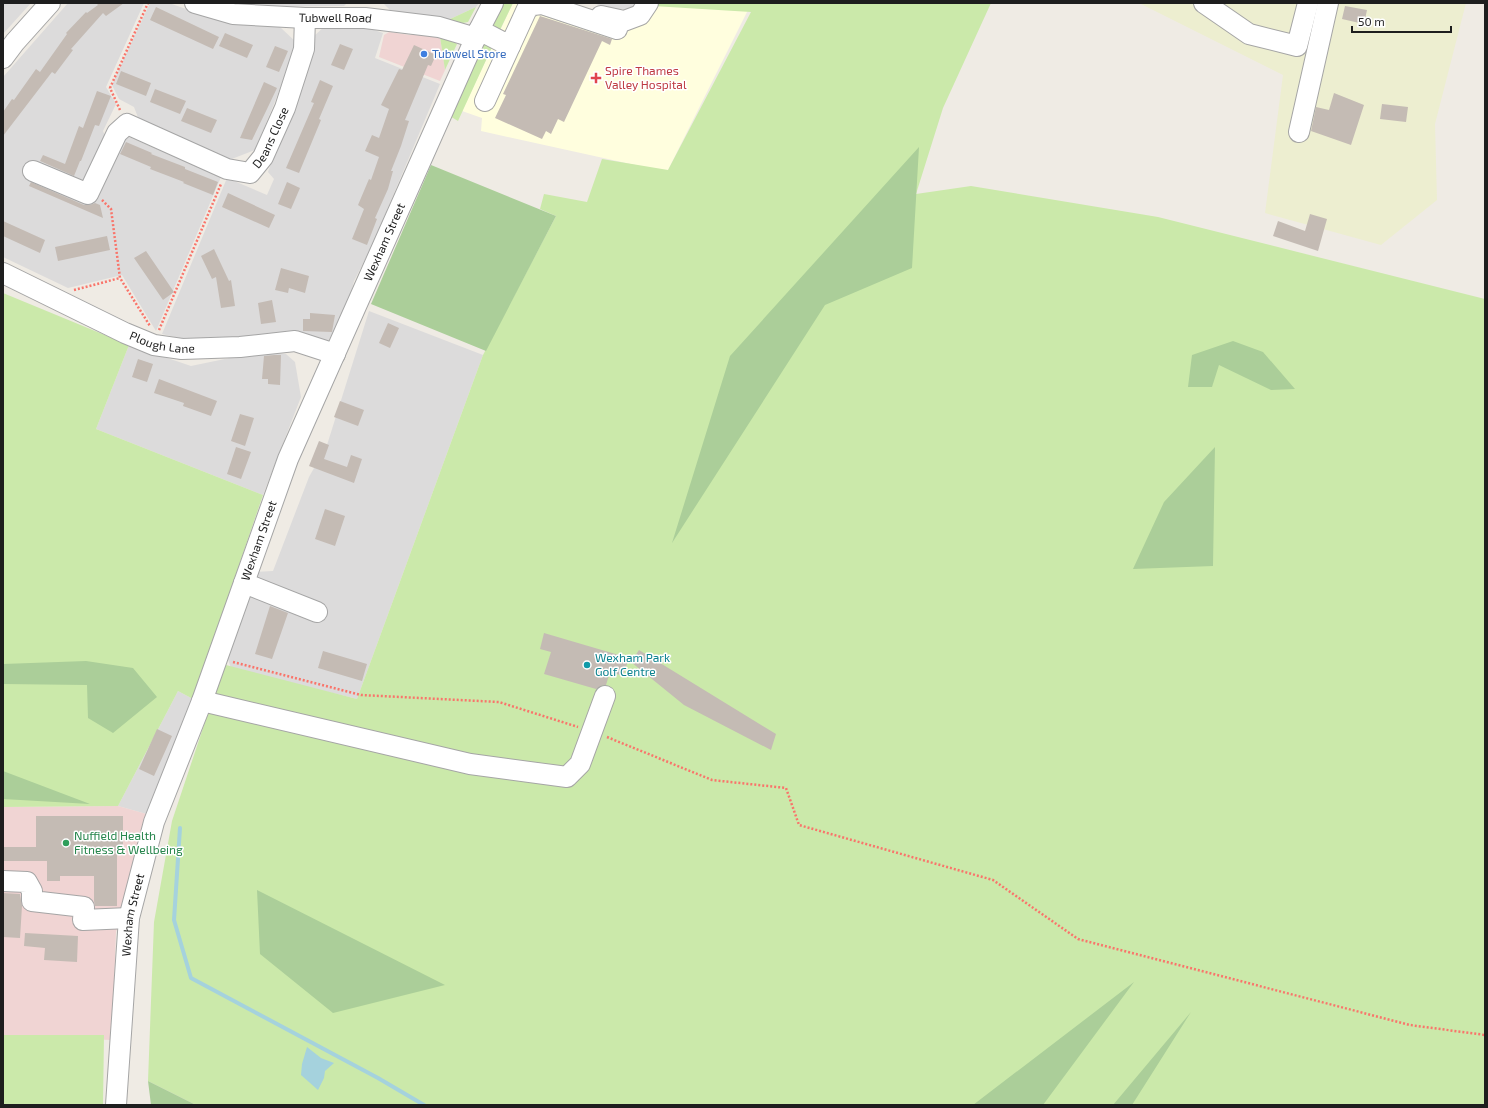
<svg xmlns="http://www.w3.org/2000/svg" width="1488" height="1108" font-family="'Exo 2',sans-serif">
<rect width="100%" height="100%" fill="#efebe4"/>
<path fill="#dcdbdb" d="M3,3H31L3,34Z
M68,3H144L106,87L116,104L103,131L105,136L123,139L129,137L221,177L156,331L122,275L68,288L3,257V77Z
M150,3H169L206,16L257,26L280,27L297,43L276,99L255,150L229,160L139,120L134,107L119,99L112,85Z
M237,3H347L344,6L262,7Z
M383,3H479L476,7L448,20L390,10Z
M593,3H636L632,9H610Z
M324,27L371,29L383,33L375,58L440,84L371,248L354,281L346,312L325,346H316L280,332L205,344L162,334L227,178L267,195L274,179L268,172L269,169L288,117L314,36Z
M369,311L483,355L357,699L231,668L225,651L253,572L273,571L309,477L327,445Z
M129,345L191,366L258,352L286,354L295,362L301,397L263,495L96,429Z
M178,691L193,699L150,815L118,806Z"/>
<path fill="#f0d4d3" d="M420,30L440,37L445,70L440,81L379,57L384,35L389,32L410,35Z
M118,806L150,815L116,932L112,1040L3,1036V807Z"/>
<path fill="#fffede" d="M513,3H554L600,20L650,5L748,10L667,172L481,131L482,118L462,111Z"/>
<path fill="#edeed0" d="M1139,3H1466L1435,124L1437,200L1381,245L1265,213L1283,75Z"/>
<path fill="#cbe9aa" d="M498,3H513L499,32L491,28Z
M655,3H991L943,108L916,194L971,186L1158,217L1485,299V1105H196L148,1081L154,922L172,821L209,710L226,665L357,699L483,355L556,216L540,209L544,194L587,202L602,159L668,170L751,12L653,6Z
M476,7L468,22L457,24L448,20Z
M440,37H448L457,44L445,70Z
M481,42L493,45L458,121L448,115Z
M3,293L129,345L96,429L263,495L195,694L193,699L178,691L118,806L3,807Z
M3,1035H104L103,1105H3Z"/>
<path fill="#abce99" d="M919,147L912,268L825,305L672,543L730,356Z
M431,165L556,216L486,351L371,304Z
M1233,341L1263,352L1295,389L1271,390L1219,365L1212,387H1188L1192,355Z
M1215,447L1213,566L1133,569L1164,502Z
M86,661L133,668L157,697L113,733L88,718L87,685L3,684V664Z
M3,771L90,804L3,799Z
M257,890L445,985L333,1013L260,954Z
M1134,982L1043,1105H973Z
M1191,1012L1132,1105H1113Z
M148,1081L196,1105H151Z"/>
<path fill="#a5d2dd" d="M307,1047L321,1058L334,1063L325,1071L324,1078L318,1090L301,1075L302,1064Z"/>
<g fill="none" stroke-linecap="round" stroke-linejoin="round">
<path stroke="#a5d2dd" stroke-width="4" d="M180,828L174,920L191,978L378,1078L424,1105"/>
</g>
<path fill="#c4bbb4" d="M96,3H124L106,16L103,13L71,49L73,50L55,74L52,72L3,136V112L12,99L14,100L36,69L40,72L67,34L66,33L86,12L87,13L98,5Z
M1345,6L1367,10L1364,24L1342,19Z
M156,7L219,37L213,49L150,20Z
M540,16L612,39L610,45L602,41L564,122L558,119L551,134L546,131L542,139L495,118L506,95L503,94Z
M225,33L253,45L247,58L219,46Z
M340,44L353,49L344,70L331,65Z
M414,45L436,55L431,66L428,65L405,120L409,121L401,146L391,171H393L388,189L375,218L377,219L367,245L352,239L364,209L358,205L369,179L371,180L379,157L365,151L372,135L379,138L389,109L381,105L399,69L402,70Z
M275,46L288,51L279,72L266,67Z
M121,71L151,83L146,96L116,84Z
M320,80L333,86L319,119L321,120L299,173L286,168L314,103L311,102Z
M264,82L277,88L267,109L252,140L240,138Z
M155,89L186,101L180,114L150,102Z
M97,91L111,96L99,126L95,125L81,161H80L74,176L40,161L43,155L65,164L79,126L83,128Z
M1334,93L1364,105L1351,145L1311,131L1316,107L1329,110Z
M1382,104L1408,107L1406,122L1380,119Z
M187,108L217,120L211,133L181,121Z
M126,142L152,153L151,154L185,167V169L218,182L213,195L183,183L184,182L150,169L151,167L120,154Z
M31,182L84,205H90L95,203L100,205L103,218L29,186Z
M287,182L300,188L291,209L278,204Z
M228,193L275,215L269,228L222,207Z
M1310,214L1327,219L1318,251L1273,236L1278,221L1305,231Z
M3,221L45,240L40,253L3,236Z
M107,236L110,250L58,261L55,247Z
M214,249L229,281L231,280L235,306L221,308L216,277L212,279L201,256Z
M146,251L174,292L163,300L134,258Z
M281,268L309,276L305,293L289,288L288,293L275,290Z
M272,300L276,322L261,324L258,303Z
M310,313L335,315L332,332L303,331V319H310Z
M388,323L399,328L390,348L379,343Z
M274,355H281L280,385L268,384V379H262L264,356Z
M138,359L153,364L147,382L132,377Z
M159,379L217,401L211,416L183,406L184,403L154,393Z
M340,401L364,410L358,426L334,417Z
M240,414L254,418L245,446L231,441Z
M319,441L329,445L324,459L347,467L351,455L362,459L354,483L309,466Z
M236,447L251,452L241,479L227,474Z
M325,509L345,516L335,546L315,539Z
M270,606L288,613L272,659L255,654Z
M544,633L629,658L623,676L610,672L606,685H603L596,689L544,674L551,652L540,649Z
M639,650L776,734L771,750L684,705L631,662Z
M323,651L367,664L362,681L318,668Z
M157,729L172,736L154,776L139,769Z
M36,816H123V853H117V906H95L94,901V876H60V881H47V861H3V847H36Z
M3,893L20,894L22,906L20,938L3,937Z
M25,933L78,936L77,962L44,960L45,948L24,946Z"/>
<g fill="none" stroke-linecap="round" stroke-linejoin="round">
<defs>
<g id="minor">
<path id="s1" d="M195,3L233,14L305,18H365L439,27L476,38"/>
<path d="M1204,3L1249,34L1297,46L1308,3"/>
<path d="M601,16L624,21L640,15L648,3"/>
<path d="M479,30L510,46L527,9L533,5L542,4L617,29"/>
<path d="M3,58L15,42L50,3"/>
<path d="M485,101L510,46"/>
<path d="M1299,132L1328,3"/>
<path id="s2" d="M33,171L88,194L117,133L127,124L227,169L250,173L263,157L285,108L304,49L305,18"/>
<path id="s3" d="M3,273L125,333L154,345L182,349L240,347L295,341L335,354"/>
<path d="M244,583L317,612"/>
<path d="M202,701L470,764L567,777L580,764L605,696"/>
<path d="M3,881L27,882L32,891V901L84,907L83,920L129,918"/>
<path id="s4" d="M116,1105L129,918L154,822L202,701L288,459L479,30L493,3"/>
</g>
</defs>
<use href="#minor" stroke="#a5a5a5" stroke-width="22"/>
<path stroke="#f9756b" stroke-width="2.5" stroke-dasharray="2 2" stroke-linecap="butt" d="M120,110L110,88L148,3
M102,200L111,209L120,278L150,326
M74,290L120,278
M159,330L221,184
M233,662L361,695L499,702L578,727
M607,737L712,780L786,788L799,825L993,880L1078,939L1410,1025L1485,1035"/>
<use href="#minor" stroke="#fff" stroke-width="20"/>
</g>
<circle fill="#3f7fe0" stroke="#fff" stroke-width="1.5" cx="424" cy="54" r="4"/>
<path fill="#e0444e" stroke="#fff" stroke-width="1.5" d="M594 72h4v4h4v4h-4v4h-4v-4h-4v-4h4z"/>
<circle fill="#0f9aa8" stroke="#fff" stroke-width="1.5" cx="587" cy="665" r="4"/>
<circle fill="#2e9e5b" stroke="#fff" stroke-width="1.5" cx="66" cy="843" r="4"/>
<g text-anchor="middle" stroke-width="3" stroke-linejoin="round" paint-order="stroke">
<g font-size="12" fill="#1e1e1e" stroke="#fff">
<text dy="4" stroke="none"><textPath href="#s1" startOffset="142">Tubwell Road</textPath></text>
<text dy="4" stroke="none"><textPath href="#s2" startOffset="315">Deans Close</textPath></text>
<text dy="4" stroke="none"><textPath href="#s4" startOffset="911">Wexham Street</textPath></text>
<text dy="4" stroke="none"><textPath href="#s3" startOffset="175">Plough Lane</textPath></text>
<text dy="4" stroke="none"><textPath href="#s4" startOffset="587">Wexham Street</textPath></text>
<text dy="4" stroke="none"><textPath href="#s4" startOffset="191">Wexham Street</textPath></text>
</g>
<g font-size="12" fill="#366cbe" stroke="#fff" text-anchor="start">
<text x="432" y="58">Tubwell Store</text>
</g>
<g font-size="12" fill="#be3a42" stroke="#fff" text-anchor="start">
<text x="605" y="75">Spire Thames<tspan x="605" dy="14">Valley Hospital</tspan></text>
</g>
<g font-size="12" fill="#0d838f" stroke="#fff" text-anchor="start">
<text x="595" y="662">Wexham Park<tspan x="595" dy="14">Golf Centre</tspan></text>
</g>
<g font-size="12" fill="#27864d" stroke="#fff" text-anchor="start">
<text x="74" y="840">Nuffield Health<tspan x="74" dy="14">Fitness &amp; Wellbeing</tspan></text>
</g>
</g>
<rect width="1488" height="1108" fill="none" stroke="#1e1e1e" stroke-width="8"/>
<path d="M1352 26v6h99v-6" fill="none" stroke="#1e1e1e" stroke-width="2"/>
<text x="1358" y="26" font-size="12" fill="#1e1e1e" stroke="#ffffff" stroke-width="3" paint-order="stroke">50 m</text>
</svg>
